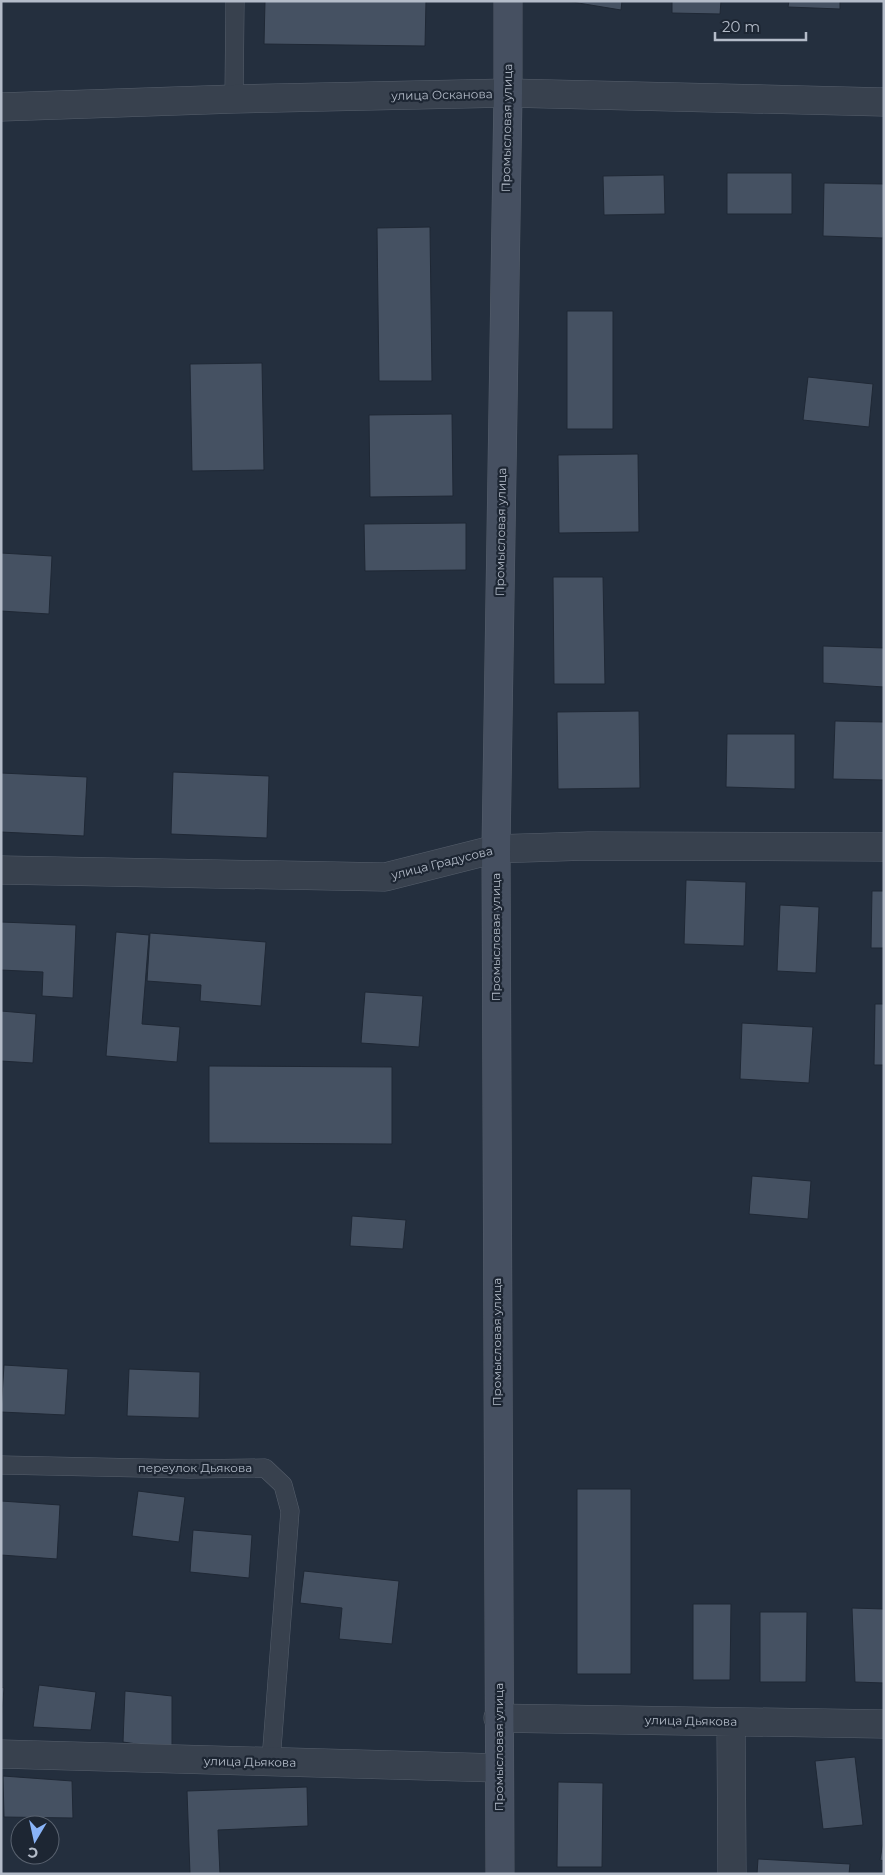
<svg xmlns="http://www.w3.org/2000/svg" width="885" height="1875" font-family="Montserrat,sans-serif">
<rect width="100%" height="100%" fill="#242f3e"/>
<path fill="#455162" stroke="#1f2835" d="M265,1H426L425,46L264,44Z
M566,1H622L621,10Z
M672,1H721L720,14L672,13Z
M789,1H840V9L788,7Z
M727,173H792V214H727Z
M664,175L665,214L604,215L603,176Z
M824,183L884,184L883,238L823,236Z
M430,227L432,381H379L377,228Z
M567,311H613V429H567Z
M262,363L264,470L192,471L190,364Z
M808,377L873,384L869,427L803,420Z
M452,414L453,496L370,497L369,415Z
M638,454L639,532L559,533L558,455Z
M466,523V570L365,571L364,524Z
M1,553L52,556L49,614L1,611Z
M553,577H603L605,684H554Z
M823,646L884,648V687L823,683Z
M639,711L640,788L558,789L557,712Z
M835,721L884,722V780L833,779Z
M727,734H795V789L726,787Z
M173,772L269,776L267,838L171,834Z
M1,773L87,777L84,836L1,832Z
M686,880L746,882L744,946L684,944Z
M872,891H884V948H871Z
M780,905L819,907L816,973L777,971Z
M1,922L76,925L73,998L42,996L43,972L1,970Z
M116,932L149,935L142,1024L180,1027L177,1062L106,1056Z
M150,933L266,942L261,1006L200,1001L201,985L147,981Z
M365,992L423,996L419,1047L361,1043Z
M875,1004H884V1065H874Z
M1,1011L36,1014L33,1063L1,1061Z
M742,1023L813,1027L809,1083L740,1079Z
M209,1066L392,1067V1144L209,1143Z
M752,1176L811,1181L808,1219L749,1214Z
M352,1216L406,1220L403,1249L350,1246Z
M4,1365L68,1369L65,1415L1,1412Z
M129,1369L200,1372L199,1418L127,1416Z
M577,1489H631V1674H577Z
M138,1491L185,1497L179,1542L132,1536Z
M1,1501L60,1505L57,1559L1,1555Z
M193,1530L252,1535L249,1578L190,1572Z
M304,1571L399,1581L392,1644L339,1639L342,1608L300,1603Z
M693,1604H731L730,1680H693Z
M852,1608L884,1609V1683L855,1682Z
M760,1612H807L806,1682H760Z
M39,1685L96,1692L91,1730L33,1727Z
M1,1687L4,1688L1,1724Z
M125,1691L172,1696V1749L123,1742Z
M855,1757L863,1825L823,1829L815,1761Z
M3,1776L72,1781L73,1818L4,1817Z
M558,1782L603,1783L602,1867H557Z
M307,1787L308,1826L218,1830L220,1874H190L187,1791Z
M884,1836V1861L880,1860Z
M758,1859L850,1864L849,1874H757Z"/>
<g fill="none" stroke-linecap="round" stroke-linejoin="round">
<defs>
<path id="lane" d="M234,99L235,1
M1,1465L190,1469L265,1468L283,1485L290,1511L271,1761"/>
<path id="street" d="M1,107L234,99L508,93L884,102
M1,870L385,877L496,849L588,846L884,847
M498,1718L884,1724
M731,1722L732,1874
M1,1754C167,1760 333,1763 498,1768"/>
<path id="secondary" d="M500,1874L496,849L508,93V1"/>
</defs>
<use href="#lane" stroke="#565f6c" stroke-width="19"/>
<use href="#street" stroke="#565f6c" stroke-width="29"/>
<use href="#secondary" stroke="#565f6c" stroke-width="29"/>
<use href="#lane" stroke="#38414e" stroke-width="18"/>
<use href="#street" stroke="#38414e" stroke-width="28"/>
<use href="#secondary" stroke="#465061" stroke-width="28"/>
</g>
<g text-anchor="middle" stroke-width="4.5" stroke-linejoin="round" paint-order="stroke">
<g font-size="12" fill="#b4bcc9" stroke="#1d2633">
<text transform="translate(442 95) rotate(-1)" y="4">улица Осканова</text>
<text transform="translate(507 128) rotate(-89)" y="4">Промысловая улица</text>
<text transform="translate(501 532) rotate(-89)" y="4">Промысловая улица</text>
<text transform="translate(442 863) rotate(-14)" y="4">улица Градусова</text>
<text transform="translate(496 937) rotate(-90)" y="4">Промысловая улица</text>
<text transform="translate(497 1342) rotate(-90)" y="4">Промысловая улица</text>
<text x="195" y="1472">переулок Дьякова</text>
<text transform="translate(691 1721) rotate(1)" y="4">улица Дьякова</text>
<text transform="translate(499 1747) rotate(-90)" y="4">Промысловая улица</text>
<text transform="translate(250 1762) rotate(1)" y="4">улица Дьякова</text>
</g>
</g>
<rect width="885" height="1875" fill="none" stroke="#b4bcc9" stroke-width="5"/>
<g transform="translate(35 1840) rotate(189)"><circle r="24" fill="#1d2633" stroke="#59626f"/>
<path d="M0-4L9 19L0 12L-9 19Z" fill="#8ab4f8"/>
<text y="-8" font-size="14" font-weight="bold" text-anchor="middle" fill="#b4bcc9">С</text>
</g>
<path d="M715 32v8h91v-8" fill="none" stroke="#b4bcc9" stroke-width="2.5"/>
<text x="722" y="32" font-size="15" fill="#b4bcc9" stroke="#1d2633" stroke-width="4" paint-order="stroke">20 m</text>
</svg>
